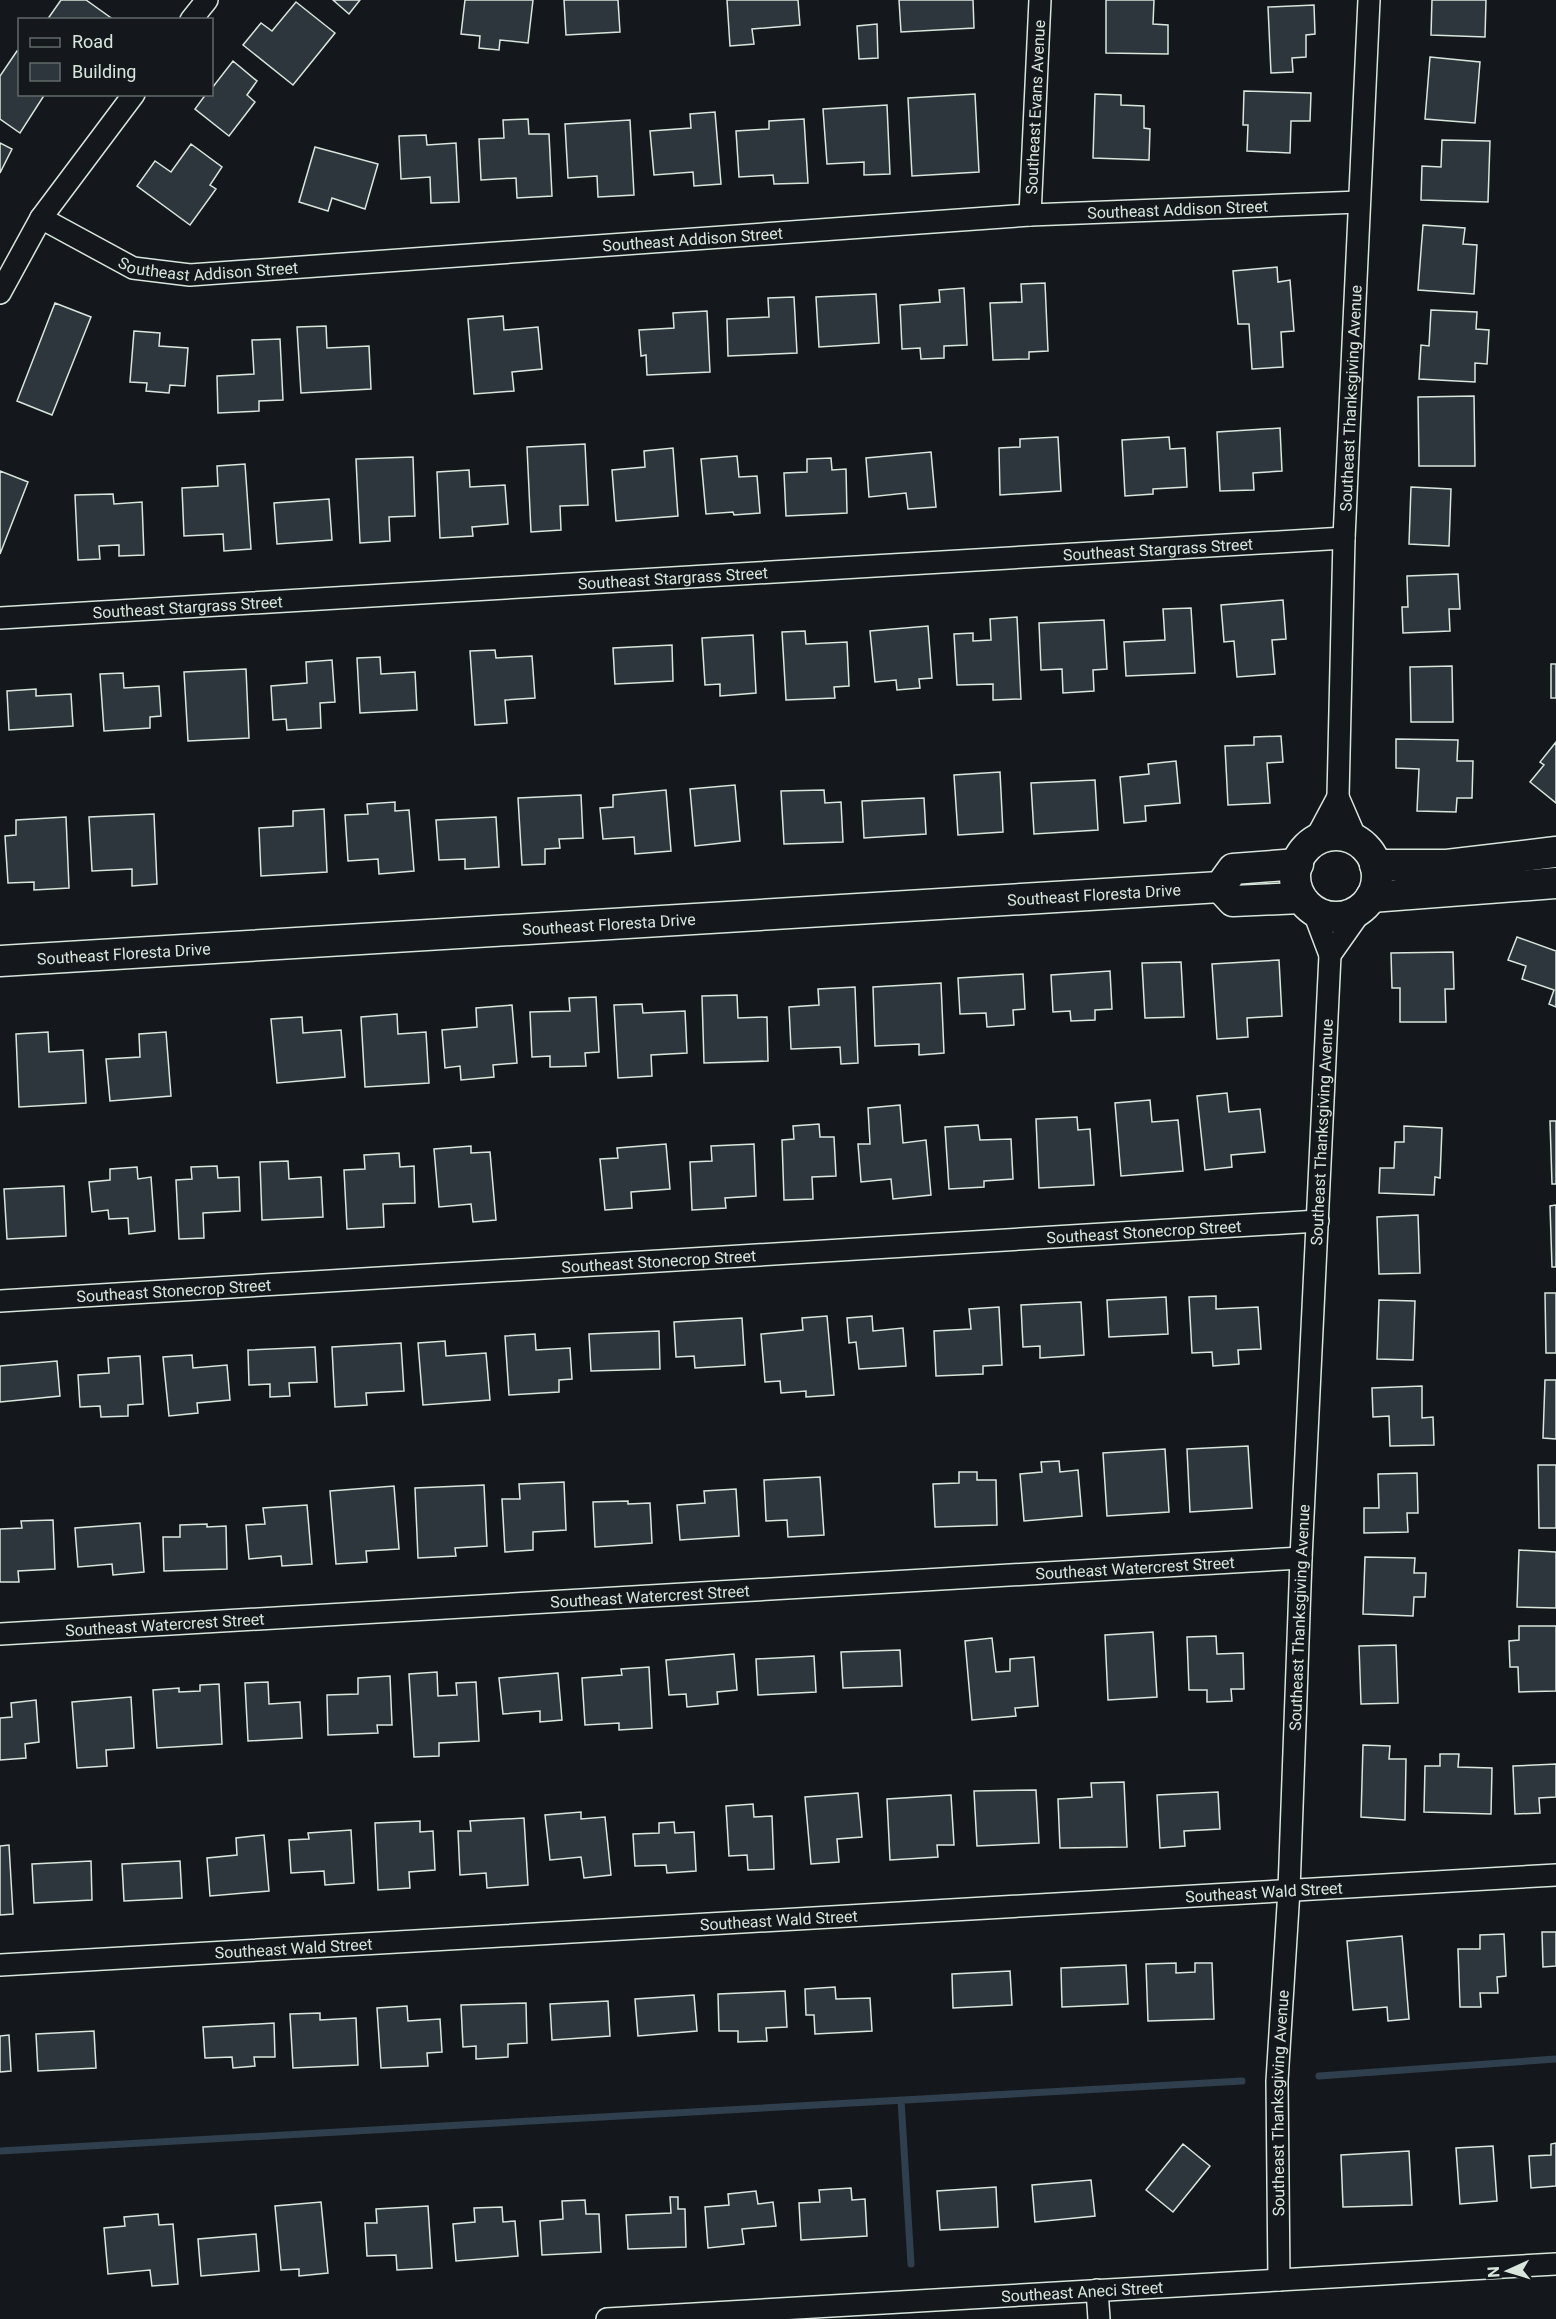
<svg xmlns="http://www.w3.org/2000/svg" width="1556" height="2319" font-family="Roboto,sans-serif">
<rect width="100%" height="100%" fill="#14181c"/>
<g fill="none" stroke-linecap="round" stroke-linejoin="round">
<path stroke="#2f3f4d" stroke-width="7" d="M1319,2076L1556,2059
M901,2100L911,2264
M0,2151L1242,2081"/>
</g>
<path fill="#2c363c" stroke="#d8e6dc" stroke-width="1.5" d="M61,0H86L114,20H47Z
M333,0H360L349,14Z
M465,0H533L528,43L500,40L499,50L479,48L480,36L461,34Z
M564,0H618L620,32L566,35Z
M727,0H798L800,25L752,29L754,44L730,46Z
M899,0H973L974,28L901,32Z
M1106,0H1154L1153,24L1168,25V54L1106,53Z
M1432,0H1486L1485,37L1431,35Z
M296,2L335,33L293,85L243,45L261,23L272,31Z
M1314,5L1315,34L1306,35V57L1292,58L1293,72L1271,73L1268,7Z
M877,24L878,58L859,59L857,26Z
M17,51L20,52V94H45L20,133L0,119V76Z
M1430,57L1480,62L1475,123L1425,119Z
M233,61L257,81L247,95L255,102L229,136L195,109L206,94H212V88Z
M1244,91L1311,93L1310,121H1291L1290,153L1247,151L1248,125H1243Z
M975,94L979,172L912,176L908,98Z
M1095,94L1121,95V105L1144,106V128L1150,129L1149,160L1093,158Z
M887,105L890,174L864,175V162L827,164L823,109Z
M715,112L721,184L694,186L693,172L654,175L650,131L691,128L690,114Z
M528,119L529,134H549L552,196L517,198L516,178L481,180L479,139L504,138L503,120Z
M804,119L808,183L774,184L773,175L739,177L736,131L769,129V121Z
M630,120L634,195L598,197L597,176L568,178L565,124Z
M426,135L427,145L456,143L459,202L431,203L430,177L401,179L399,136Z
M1442,140L1490,141L1488,202L1421,200L1422,166L1441,167Z
M0,143L12,149L0,173Z
M191,144L222,167L210,185L216,189L190,225L137,186L155,161L171,172Z
M315,147L378,164L365,209L332,198L328,211L299,202Z
M1423,225L1465,228L1463,244L1477,245L1474,294L1418,290Z
M1277,267L1278,282L1290,280L1294,331L1281,332L1283,367L1252,369L1249,324H1238L1233,271Z
M1045,283L1048,351L1029,352V359L993,360L990,303L1022,302L1021,284Z
M964,288L967,345L944,346V358L921,359L920,348L902,349L900,305L940,302L939,290Z
M876,294L879,343L819,347L816,297Z
M794,297L797,353L728,356L727,319L769,317L768,298Z
M55,303L91,317L52,415L17,401Z
M1431,310L1477,312L1476,329L1489,330L1487,364L1475,363V382L1419,379L1421,345L1429,346Z
M707,311L710,372L647,375L646,355L641,356L639,330L674,328L673,313Z
M503,316L504,330L538,327L542,369L512,372L514,391L474,394L468,319Z
M326,326L327,348L369,346L371,389L301,393L297,327Z
M134,331L160,333L159,346L188,348L185,386L170,385L169,393L146,391L147,383L130,382Z
M280,339L283,400L259,401V411L218,413L217,376L254,374L252,340Z
M1474,396L1475,466H1419L1418,397Z
M1280,428L1282,471L1253,473L1254,490L1220,491L1217,432Z
M1058,437L1061,491L1000,495L999,448L1020,447V439Z
M1169,437L1170,449L1185,448L1187,487L1153,489V494L1125,496L1122,440Z
M585,444L588,505L560,506L561,530L531,532L527,447Z
M673,448L678,516L616,521L612,470L645,467L644,451Z
M931,452L936,507L908,509L906,493L869,497L866,458Z
M737,456L739,477L757,476L760,513L734,515L733,512L706,514L701,459Z
M413,457L415,516L389,517L390,541L360,543L356,459Z
M831,458L832,470L846,469L847,513L786,516L784,473L807,472V459Z
M245,464L251,549L224,551L223,534L184,536L182,488L218,486L217,466Z
M469,470L470,487L505,485L508,524L472,527L473,536L440,538L437,472Z
M0,471L28,482L0,554Z
M1411,487L1451,489L1449,546L1409,544Z
M113,494L114,504L142,502L144,555L119,556V545L99,546L100,559L78,560L75,495Z
M329,499L332,540L277,544L274,503Z
M1458,574L1460,609H1449L1450,631L1403,633L1402,607H1408L1407,576Z
M1283,600L1286,639L1272,640L1275,674L1237,677L1234,641L1224,642L1221,605Z
M1191,608L1195,673L1126,676L1124,642L1165,640L1163,609Z
M1017,617L1021,699L993,700V684L957,685L954,634L973,633V641L991,640L990,619Z
M1104,620L1107,669L1093,670L1094,691L1063,693L1062,669L1041,670L1039,623Z
M928,626L932,678L919,679L920,688L897,690L896,680L875,682L870,631Z
M805,631L806,644L847,642L849,686L834,687L835,698L786,700L782,632Z
M753,635L756,693L720,696V684L705,685L702,638Z
M672,645L673,681L615,684L613,648Z
M495,650L496,658L532,656L535,698L505,700L507,723L475,725L470,651Z
M380,657L381,674L415,672L417,710L360,713L357,658Z
M332,660L335,702L320,703L321,728L287,730L286,719L273,720L271,686L307,683L306,662Z
M1551,664H1556V698H1551Z
M1452,666L1453,722H1411L1410,667Z
M246,669L249,738L188,741L184,672Z
M123,673L124,688L159,686L161,716L150,717V728L104,731L100,674Z
M36,689V696L71,694L73,726L9,730L7,691Z
M1281,736L1283,762L1267,763L1270,803L1228,805L1225,746L1254,745V737Z
M1396,739L1458,740L1457,761H1473L1472,798H1457L1456,812L1417,811L1419,769L1396,768Z
M1556,742V803L1530,782L1544,765L1540,762Z
M1176,761L1180,803L1145,806L1146,821L1124,823L1120,777L1149,774L1148,764Z
M1000,772L1003,832L958,835L954,775Z
M1095,780L1098,830L1034,834L1031,783Z
M735,785L740,841L695,846L690,789Z
M666,790L671,851L635,854L634,837L603,839L600,808L613,807V795Z
M824,790L825,803L841,802L843,842L784,844L781,791Z
M581,795L583,838L559,839L560,848L545,849V864L522,865L518,798Z
M924,798L926,834L864,838L862,801Z
M395,802V811L409,810L414,871L379,874L378,859L348,861L345,815L368,814L367,804Z
M324,809L327,872L261,876L259,828L293,826V811Z
M154,814L157,884L132,886V869L92,871L89,817Z
M66,817L69,888L34,890V882L8,883L5,836L16,835V820Z
M496,817L499,867L465,869V859L439,860L436,820Z
M1517,937L1556,951V1007L1549,1004L1554,990L1522,979L1526,966L1508,960Z
M1453,952L1454,989H1445L1446,1022H1400V988H1392L1391,953Z
M1279,960L1282,1016L1247,1018L1248,1037L1217,1039L1212,964Z
M1181,962L1184,1017L1145,1018L1142,963Z
M1110,971L1112,1009L1095,1010V1020L1071,1021L1070,1011L1053,1012L1051,975Z
M1023,974L1025,1009L1013,1010L1014,1025L987,1027L986,1013L960,1014L958,978Z
M941,983L944,1053L919,1055V1044L875,1046L873,987Z
M855,987L858,1063L841,1064L840,1047L791,1049L789,1007L819,1005L818,989Z
M737,995L738,1018L767,1017L768,1061L704,1063L702,996Z
M596,997L599,1052L585,1053L586,1066L550,1067V1056L532,1057L530,1012L570,1011L569,998Z
M642,1004L643,1013L685,1011L687,1053L651,1055L652,1076L618,1078L614,1005Z
M512,1005L517,1063L493,1065L494,1077L461,1080L460,1066L445,1068L442,1030L477,1027L476,1008Z
M397,1014L398,1034L426,1032L429,1083L365,1087L361,1017Z
M302,1017L303,1033L341,1030L345,1077L277,1083L271,1019Z
M48,1032L49,1052L83,1050L86,1103L19,1107L16,1034Z
M166,1032L171,1096L110,1101L106,1059L140,1057L139,1034Z
M1227,1093L1229,1112L1260,1109L1265,1152L1231,1155L1232,1167L1205,1170L1197,1096Z
M1150,1100L1152,1122L1178,1120L1183,1171L1121,1176L1115,1103Z
M900,1105L903,1143L926,1140L931,1195L893,1199L891,1179L861,1182L858,1144H870L868,1108Z
M1077,1117L1078,1130L1090,1129L1094,1185L1039,1188L1036,1119Z
M1550,1121H1556V1184H1552Z
M819,1124L820,1137H834L836,1176L812,1177L813,1199L784,1200L782,1140L794,1139L793,1126Z
M978,1125L980,1140L1011,1139L1013,1179L984,1181V1187L949,1189L945,1127Z
M1404,1126L1442,1128L1440,1178L1435,1177L1434,1195L1379,1193L1380,1168H1394L1395,1142H1404Z
M666,1144L670,1189L631,1192L632,1208L605,1210L600,1159L618,1158L617,1148Z
M754,1144L756,1196L725,1198L726,1208L692,1210L690,1162L712,1161L711,1146Z
M471,1146V1153L490,1152L496,1220L473,1222L471,1204L439,1207L434,1149Z
M399,1153L400,1167L414,1166L415,1203L383,1204L384,1227L347,1229L344,1170L365,1169L364,1155Z
M288,1161L289,1179L321,1177L323,1217L262,1220L260,1162Z
M217,1166L218,1178L239,1177L240,1211L203,1213L204,1238L179,1239L176,1180L192,1179L191,1167Z
M137,1167L138,1179L151,1177L155,1231L129,1234L128,1218L109,1219L108,1210L92,1212L89,1182L110,1180V1169Z
M64,1186L66,1236L7,1239L4,1189Z
M1556,1205V1267H1552L1550,1206Z
M1418,1215L1420,1273L1379,1274L1377,1217Z
M1545,1293H1556V1353H1546Z
M1216,1296V1309L1258,1307L1261,1349L1238,1350L1239,1364L1213,1366L1212,1352L1192,1353L1189,1297Z
M1166,1297L1168,1334L1109,1337L1107,1300Z
M1379,1300L1415,1301L1413,1360L1377,1359Z
M1081,1302L1084,1355L1040,1358V1346L1023,1347L1021,1305Z
M999,1307L1002,1365L983,1366V1374L936,1376L934,1331L971,1329L969,1309Z
M827,1316L834,1395L806,1397V1391L781,1393L780,1381L765,1382L761,1334L803,1330L802,1318Z
M872,1316L873,1331L903,1328L906,1366L859,1369L856,1342L849,1343L847,1318Z
M742,1318L745,1365L695,1368L694,1356L676,1357L674,1322Z
M659,1331L660,1369L591,1371L589,1334Z
M535,1334L536,1350L570,1348L572,1379L559,1380V1392L509,1395L505,1336Z
M445,1341L446,1356L486,1353L490,1400L423,1405L418,1343Z
M401,1343L404,1391L366,1393L367,1405L335,1407L332,1347Z
M315,1347L317,1382L289,1383L290,1396L270,1397V1384L249,1385L248,1350Z
M192,1355L193,1368L227,1365L230,1400L197,1403L198,1413L169,1416L163,1357Z
M140,1356L143,1404L128,1405V1416L101,1417L100,1406L80,1407L78,1375L109,1373L108,1358Z
M57,1361L60,1396L0,1402V1366Z
M1545,1380H1556V1439L1543,1438Z
M1422,1386V1418L1433,1417L1434,1445L1390,1446L1389,1416L1373,1417L1372,1388Z
M1248,1446L1252,1508L1190,1512L1187,1449Z
M1165,1449L1169,1512L1107,1516L1103,1453Z
M1059,1461L1060,1472L1078,1470L1082,1516L1024,1521L1020,1474L1042,1472L1041,1462Z
M1538,1465H1556V1528H1539Z
M959,1472H977V1480H996L997,1525L935,1527L933,1484L959,1483Z
M1417,1473L1418,1513H1407L1408,1532L1364,1533V1508H1379L1378,1474Z
M820,1477L824,1535L788,1537L787,1520L766,1521L764,1480Z
M564,1482L566,1530L533,1532V1550L505,1552L502,1499H520L519,1484Z
M484,1485L487,1546L455,1548L456,1556L418,1558L415,1488Z
M394,1486L399,1549L366,1551L367,1562L336,1564L330,1491Z
M736,1489L739,1536L680,1540L677,1505L705,1503L704,1491Z
M628,1501V1504L650,1503L652,1543L595,1547L593,1502Z
M307,1505L312,1564L282,1566L281,1556L249,1559L246,1525L265,1524L263,1508Z
M53,1520L55,1569L18,1571L19,1582H0V1529L22,1528L21,1521Z
M140,1523L144,1572L113,1575L112,1564L78,1567L75,1528Z
M207,1524V1527L226,1526L227,1569L164,1571L163,1537H180V1525Z
M1519,1550L1556,1552V1608L1517,1607Z
M1365,1557L1415,1558L1414,1573H1426L1425,1597H1414L1413,1616L1363,1614Z
M1519,1626H1556V1691L1519,1692L1518,1667H1510L1509,1641L1519,1640Z
M1153,1632L1157,1697L1108,1700L1105,1635Z
M1216,1636L1217,1654L1243,1653L1244,1689H1231L1232,1701L1207,1702V1690H1189L1187,1637Z
M992,1638L996,1672L1010,1671V1659L1034,1657L1038,1706L1015,1708L1016,1716L972,1720L965,1641Z
M1396,1645L1398,1703L1361,1704L1359,1646Z
M900,1650L902,1686L843,1688L841,1652Z
M734,1654L737,1690L717,1692L718,1704L687,1707L686,1694L669,1695L666,1660Z
M814,1656L816,1692L758,1695L756,1659Z
M649,1667L652,1728L619,1730V1723L585,1725L582,1678L622,1675L621,1669Z
M437,1672L438,1696L457,1695L456,1683L476,1682L479,1741L439,1743V1756L414,1757L409,1674Z
M558,1673L562,1720L540,1722V1711L503,1714L499,1678Z
M390,1676L392,1725H377L378,1733L328,1735L327,1695L358,1694V1678Z
M268,1682L269,1704L300,1702L302,1738L248,1741L245,1683Z
M219,1684L222,1744L157,1748L153,1690L179,1688V1692L200,1691V1685Z
M131,1697L134,1748L106,1750L107,1766L77,1768L72,1702Z
M36,1700L39,1742L25,1744L26,1758L0,1760V1718L12,1717L11,1703Z
M1363,1745L1390,1746L1389,1759H1406L1405,1820L1361,1817Z
M1440,1754H1459L1458,1767L1492,1768L1491,1814L1424,1812L1425,1766H1440Z
M1556,1764V1797L1539,1798L1540,1813L1515,1814L1513,1766Z
M1124,1782L1127,1847L1060,1848L1058,1799L1092,1797L1091,1783Z
M1036,1790L1039,1843L977,1846L974,1791Z
M1218,1792L1220,1829L1184,1831L1185,1846L1160,1848L1157,1795Z
M858,1793L862,1837L837,1839L839,1862L811,1864L805,1797Z
M951,1795L954,1845H937L938,1857L890,1860L887,1799Z
M753,1804L754,1817L772,1816L774,1869L748,1870L747,1855L729,1856L726,1806Z
M581,1812V1819L605,1817L611,1875L584,1878L581,1857L550,1860L545,1815Z
M524,1818L528,1885L487,1888L486,1873L460,1875L458,1831H471L470,1821Z
M420,1821V1832L433,1831L435,1870L409,1872L410,1888L378,1890L375,1823Z
M674,1822L675,1833L694,1832L696,1871L667,1873L666,1865L635,1866L633,1834L659,1833V1823Z
M351,1830L354,1883L325,1885L324,1871L291,1873L289,1840L309,1839L308,1833Z
M264,1835L269,1891L210,1896L207,1858L237,1855L236,1838Z
M9,1845L13,1914L0,1915V1846Z
M91,1861L92,1900L34,1903L32,1864Z
M180,1861L182,1898L124,1901L122,1864Z
M1542,1932H1556V1966L1543,1967Z
M1504,1934L1506,1976L1497,1977L1498,1993H1480L1481,2007H1460L1458,1949H1480V1935Z
M1402,1936L1409,2019L1388,2021L1387,2007L1353,2010L1347,1941Z
M1176,1963V1973L1195,1972V1963H1212L1214,2019L1148,2021L1146,1964Z
M1126,1965L1128,2004L1062,2007L1061,1968Z
M1010,1971L1012,2005L953,2008L952,1974Z
M835,1987L836,1999L870,1998L872,2031L815,2034L814,2015H806L805,1989Z
M785,1991L787,2027L766,2028L767,2041L738,2042V2031H719L718,1994Z
M694,1995L697,2031L638,2036L635,1999Z
M608,2001L610,2036L552,2040L550,2004Z
M526,2003L527,2043L508,2044V2057L476,2059V2046L463,2047L461,2005Z
M407,2006L408,2021L440,2019L442,2052L427,2053L428,2066L381,2068L377,2008Z
M320,2013V2020L356,2018L358,2065L293,2068L290,2014Z
M274,2023L275,2057H254L255,2066L233,2068L232,2057L205,2058L203,2027Z
M94,2031L96,2068L38,2071L36,2034Z
M9,2035L11,2071L0,2072V2036Z
M1556,2143V2186L1531,2188L1529,2156L1551,2155V2144Z
M1183,2144L1210,2166L1173,2212L1146,2190Z
M1493,2146L1497,2201L1460,2204L1456,2148Z
M1409,2151L1412,2205L1343,2207L1341,2155Z
M1091,2180L1095,2216L1035,2222L1032,2185Z
M996,2187L998,2227L940,2230L937,2191Z
M851,2188L852,2200L865,2199L867,2236L801,2240L799,2203L820,2202L819,2190Z
M756,2191L758,2204L773,2202L776,2226L742,2229L744,2244L708,2248L705,2207L729,2205L728,2194Z
M670,2197H678V2209H685L686,2247L628,2249L626,2215L671,2213Z
M585,2200L586,2214H599L601,2252L542,2255L540,2221L563,2219L562,2201Z
M321,2202L328,2273L299,2276V2269L281,2270L275,2206Z
M428,2206L432,2268L397,2270L396,2255L367,2256L365,2223H377L376,2209Z
M502,2207L503,2222L515,2221L518,2256L456,2261L453,2224L475,2222L474,2208Z
M158,2214L159,2225L173,2224L178,2284L152,2286L150,2270L108,2274L104,2228L125,2226L124,2217Z
M256,2234L259,2271L201,2276L198,2239Z"/>
<g fill="none" stroke-linecap="round" stroke-linejoin="round">
<defs>
<g id="street">
<path d="M191,20L207,0"/>
<path id="s1" d="M1030,215L1040,0"/>
<path id="s2" d="M41,218L133,268L190,275L1030,215L1359,202"/>
<path d="M0,293L41,218L134,94"/>
<path id="s3" d="M0,618L1344,538"/>
<path id="s4" d="M1338,797L1344,538L1369,0"/>
<path d="M1315,840L1338,797L1357,841"/>
<path d="M1313,910L1330,955L1366,904"/>
<path id="s5" d="M0,1301L1318,1221"/>
<path id="s6" d="M0,1634L1301,1558"/>
<path id="s7" d="M0,1965L1556,1875"/>
<path id="s8" d="M1279,2280L1277,2081L1289,1890L1301,1558L1330,955"/>
<path d="M1097,2290L1099,2319"/>
<path id="s9" d="M607,2319L1556,2264"/>
</g>
<g id="secondary">
<circle cx="1336" cy="876" r="41"/>
<path d="M1375,865H1447L1556,852"/>
<path d="M1220,887L1233,901L1301,898"/>
<path d="M1371,897L1556,883"/>
<path id="s10" d="M0,961L1220,887L1233,869L1298,864"/>
</g>
</defs>
<use href="#street" stroke="#d8e6dc" stroke-width="24"/>
<use href="#secondary" stroke="#d8e6dc" stroke-width="33"/>
<use href="#street" stroke="#14181c" stroke-width="21"/>
<use href="#secondary" stroke="#14181c" stroke-width="30"/>
</g>
<g text-anchor="middle" stroke-width="4.5" stroke-linejoin="round" paint-order="stroke">
<g font-size="16" fill="#d8e6dc" stroke="#14181c">
<text dy="6" stroke="none"><textPath href="#s1" startOffset="108">Southeast Evans Avenue</textPath></text>
<text dy="6" stroke="none"><textPath href="#s2" startOffset="1152">Southeast Addison Street</textPath></text>
<text dy="6" stroke="none"><textPath href="#s2" startOffset="666">Southeast Addison Street</textPath></text>
<text dy="6" stroke="none"><textPath href="#s2" startOffset="180">Southeast Addison Street</textPath></text>
<text dy="6" stroke="none"><textPath href="#s4" startOffset="399">Southeast Thanksgiving Avenue</textPath></text>
<text dy="6" stroke="none"><textPath href="#s3" startOffset="1160">Southeast Stargrass Street</textPath></text>
<text dy="6" stroke="none"><textPath href="#s3" startOffset="674">Southeast Stargrass Street</textPath></text>
<text dy="6" stroke="none"><textPath href="#s3" startOffset="188">Southeast Stargrass Street</textPath></text>
<text dy="6" stroke="none"><textPath href="#s10" startOffset="1096">Southeast Floresta Drive</textPath></text>
<text dy="6" stroke="none"><textPath href="#s10" startOffset="610">Southeast Floresta Drive</textPath></text>
<text dy="6" stroke="none"><textPath href="#s10" startOffset="124">Southeast Floresta Drive</textPath></text>
<text dy="6" stroke="none"><textPath href="#s8" startOffset="1149">Southeast Thanksgiving Avenue</textPath></text>
<text dy="6" stroke="none"><textPath href="#s5" startOffset="1146">Southeast Stonecrop Street</textPath></text>
<text dy="6" stroke="none"><textPath href="#s5" startOffset="660">Southeast Stonecrop Street</textPath></text>
<text dy="6" stroke="none"><textPath href="#s5" startOffset="174">Southeast Stonecrop Street</textPath></text>
<text dy="6" stroke="none"><textPath href="#s6" startOffset="1137">Southeast Watercrest Street</textPath></text>
<text dy="6" stroke="none"><textPath href="#s6" startOffset="651">Southeast Watercrest Street</textPath></text>
<text dy="6" stroke="none"><textPath href="#s8" startOffset="663">Southeast Thanksgiving Avenue</textPath></text>
<text dy="6" stroke="none"><textPath href="#s6" startOffset="165">Southeast Watercrest Street</textPath></text>
<text dy="6" stroke="none"><textPath href="#s7" startOffset="1266">Southeast Wald Street</textPath></text>
<text dy="6" stroke="none"><textPath href="#s7" startOffset="780">Southeast Wald Street</textPath></text>
<text dy="6" stroke="none"><textPath href="#s7" startOffset="294">Southeast Wald Street</textPath></text>
<text dy="6" stroke="none"><textPath href="#s8" startOffset="177">Southeast Thanksgiving Avenue</textPath></text>
<text dy="6" stroke="none"><textPath href="#s9" startOffset="476">Southeast Aneci Street</textPath></text>
</g>
</g>
<rect x="18" y="18" width="195" height="78" fill="#14181c" stroke="#626a69" stroke-width="1.5"/>
<rect x="30" y="38" width="30" height="9" fill="#14181c" stroke="#626a69" stroke-width="1.5"/>
<text x="72" y="48" font-size="18" fill="#d8e6dc">Road</text>
<rect x="30" y="63" width="30" height="18" fill="#2c363c" stroke="#626a69" stroke-width="1.5"/>
<text x="72" y="78" font-size="18" fill="#d8e6dc">Building</text>
<g transform="translate(1508 2271) rotate(266)" stroke="#14181c" stroke-width="4.5" paint-order="stroke">
<path d="M0-4.5L10 22L0 15L-10 22Z" fill="#d8e6dc"/>
<text y="-9" font-size="16" font-weight="bold" text-anchor="middle" fill="#d8e6dc">N</text>
</g>
</svg>
